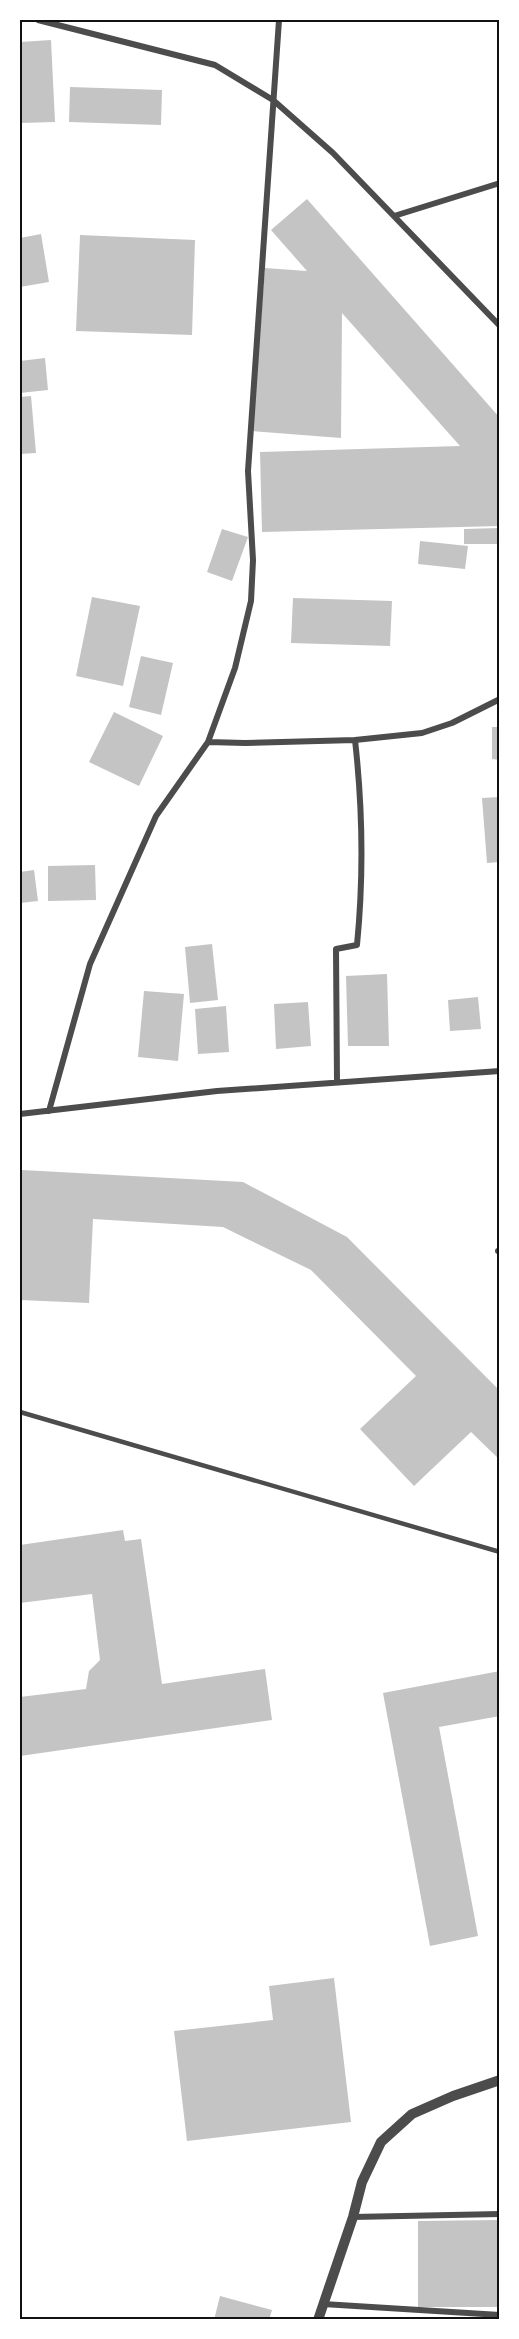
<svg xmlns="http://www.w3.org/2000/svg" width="519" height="2339" font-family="'Noto Sans',sans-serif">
<rect width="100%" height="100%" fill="#fff"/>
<path fill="#c4c4c4" d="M51,40L55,122L20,123V42Z
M70,87L162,90L161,125L69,122Z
M307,199L500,418V526L262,532L260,452L460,446L342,313L341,438L252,431L265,268L307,271L271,230Z
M41,234L49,282L20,287V238Z
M80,235L195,240L192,335L76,331Z
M45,358L48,390L20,393V361Z
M31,396L36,453L20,454V397Z
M500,528V544H464V529Z
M222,529L248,537L232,581L207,572Z
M420,541L468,546L465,569L418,564Z
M92,597L140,606L123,686L76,676Z
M293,598L392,601L390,646L291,643Z
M141,656L173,663L161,715L129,707Z
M114,712L163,736L139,786L89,762Z
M492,727H500V760L492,759Z
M500,797V862L487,863L482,798Z
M95,865L96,900L48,901V866Z
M34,870L38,901L20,903V872Z
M212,944L218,1000L190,1003L185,947Z
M387,974L389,1046H348L346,976Z
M144,991L184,994L178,1061L138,1057Z
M478,997L481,1029L450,1031L448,1000Z
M308,1002L311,1046L276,1049L274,1004Z
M226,1006L229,1052L198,1054L195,1009Z
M22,1170L243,1182L347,1237L500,1391V1460L471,1432L414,1486L360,1429L416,1376L311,1270L223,1227L93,1219L89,1303L20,1300Z
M123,1530L125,1541L141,1539L162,1684L265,1669L272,1720L20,1756V1697L86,1689L89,1671L100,1660L92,1594L20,1603V1545Z
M500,1671V1716L439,1727L478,1936L430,1946L383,1693Z
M334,1978L351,2122L187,2141L174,2031L273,2020L269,1986Z
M500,2220V2307H418V2221Z
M220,2296L272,2310L269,2320H214Z"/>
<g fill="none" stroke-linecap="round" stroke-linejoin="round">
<path stroke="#4c4c4c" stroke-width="4.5" d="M20,1412L500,1552"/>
<path stroke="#4c4c4c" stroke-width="6" d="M38,20L215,65L273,100L333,153L500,326
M394,216L500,183
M208,742L245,743L355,740L422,733L452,723L500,699
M337,1082L336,949L357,945C364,874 363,811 355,740
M49,1111L90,964L156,816L208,742L235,668L251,601L253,560L248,471L279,20
M20,1114L217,1091L500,1071
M498,1251H500
M353,2217L500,2214
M323,2304L500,2315"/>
<path stroke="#4c4c4c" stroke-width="10" d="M318,2320L353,2217L362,2182L381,2142L412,2114L453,2096L500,2080"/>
</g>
<rect width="519" height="2339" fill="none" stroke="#ffffff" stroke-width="42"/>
<rect x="21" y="21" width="477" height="2297" fill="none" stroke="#111" stroke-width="2"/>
</svg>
